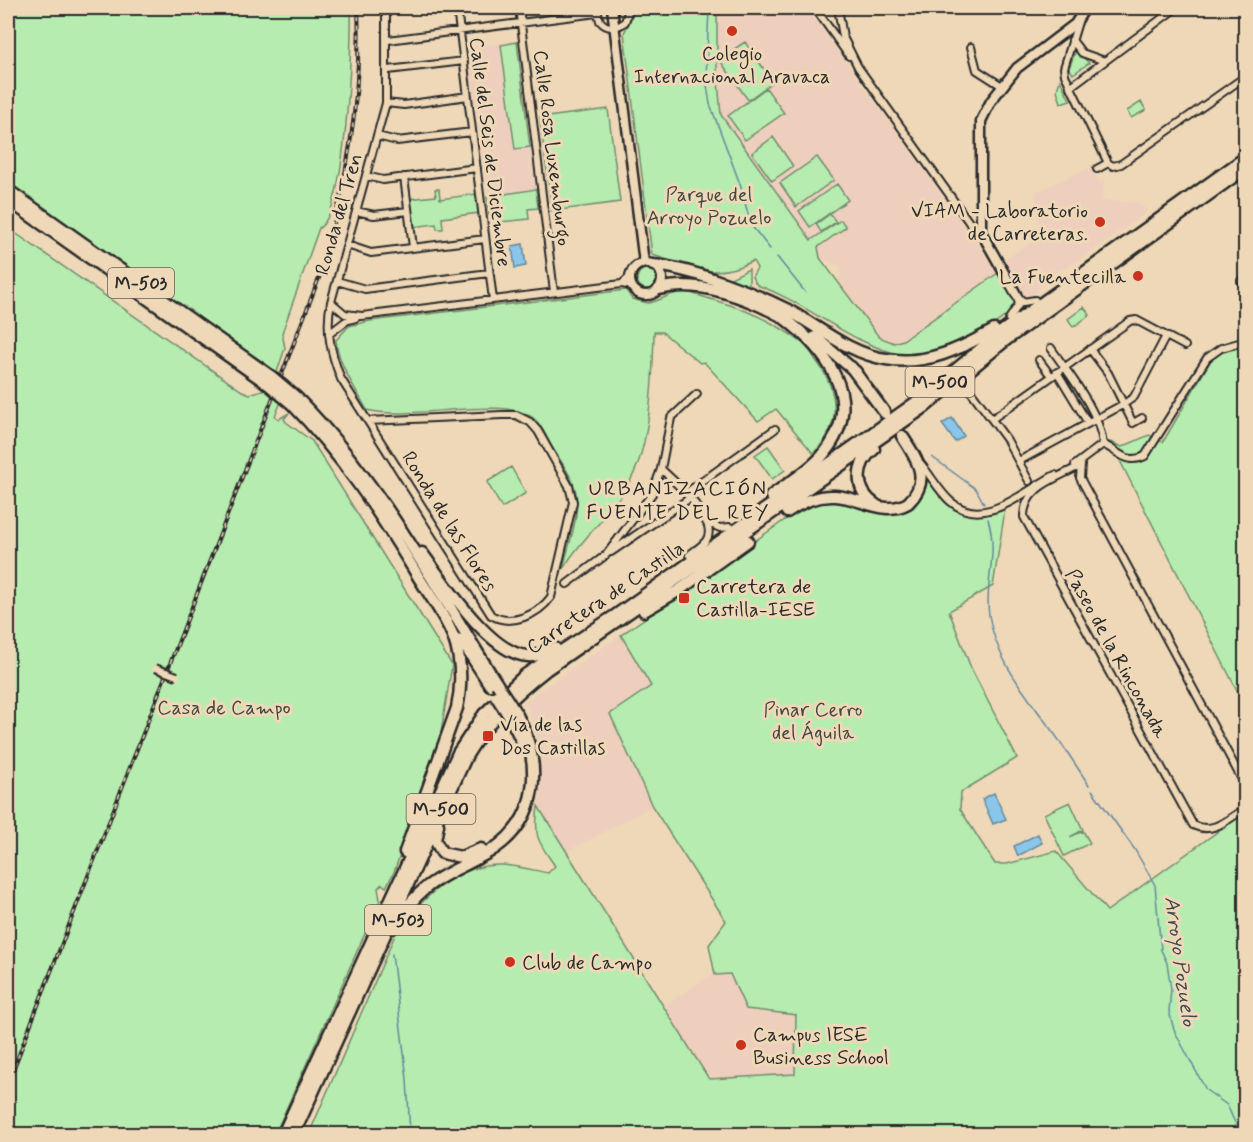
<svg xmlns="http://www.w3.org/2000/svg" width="1253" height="1142" font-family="Mynerve,sans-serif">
<rect width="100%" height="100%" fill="#eed8b7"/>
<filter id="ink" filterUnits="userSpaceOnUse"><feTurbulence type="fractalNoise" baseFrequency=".0167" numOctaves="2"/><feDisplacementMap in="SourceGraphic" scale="12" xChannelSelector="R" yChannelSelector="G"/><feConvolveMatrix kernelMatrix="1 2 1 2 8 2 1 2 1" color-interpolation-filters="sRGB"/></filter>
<g filter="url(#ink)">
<path fill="#eecebd" d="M717,8H807L998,273L903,340L894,343L878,337L838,281L843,267L820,258L819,250L721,115L717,69Z
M517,41L536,189L487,197L468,47Z
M1092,167L1098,182L1104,180L1102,201L1136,202L1148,211L1084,257L1044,279L1036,292L1027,299L1023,298L1001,261L1045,235L1036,214V192Z
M621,635L651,686L610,714L652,806L566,852L538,806L542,753L525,701Z
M715,973L716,975L730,973L755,1012L797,1015L795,1074L709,1079L663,1006Z"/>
<path fill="#b6ecaf" stroke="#708c6d" stroke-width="1.5" d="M8,8H351C352,43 347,212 319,228L282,333L285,348L277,372L8,183Z
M632,8H717V69L721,115L811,240L841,220L846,227L818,247L820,258L879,337L894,343L903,340L998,273L1016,301C1013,314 994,324 983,332C897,397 834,312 757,285L752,277L757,268L753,261C711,281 694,267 652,255L624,33L631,19Z
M517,42L530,147L515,149L501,45Z
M745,42L773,82L748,100L719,59Z
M1076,50L1089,63L1073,74L1069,68Z
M1060,80L1070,100L1061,103L1057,90Z
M766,88L784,113L745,140L728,116Z
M1141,102L1146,110L1131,118L1127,111Z
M608,109L620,202L552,211L540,118Z
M773,137L793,166L772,181L752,153Z
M817,157L834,180L796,207L780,183Z
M837,184L848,200L810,227L799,211Z
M435,189H439L440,199L477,194L479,213L442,218L443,229H437L436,224L412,227L408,199L436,196Z
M536,189L538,208L528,209L529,219L500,222L499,214L489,215L487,197Z
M830,214L836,222L821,232L816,224Z
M8,228L242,391L250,394L265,389L281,402L275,416L279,419L289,413L284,419L286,422L312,441L452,665L439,744L394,872L386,887L382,884L378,888L380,900L275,1134H8Z
M637 279a10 10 0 1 1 20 0a10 10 0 1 1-20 0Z
M749,269V287L721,278H731Z
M626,290L632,299L648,303C661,301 669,293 683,292C692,292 704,298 714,300C745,309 775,322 801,342C807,346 811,353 815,359C839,390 843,426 813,453L776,409L758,421L704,362L700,363L662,332H654C653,372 651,437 634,473C618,510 583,535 563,569C568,545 584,507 573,483C568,470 559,459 552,447C546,437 542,424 532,417C504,396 408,421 367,410C355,387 339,367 336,340L349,326L370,321Z
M1084,307L1090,315L1073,327L1068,319Z
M1245,346V706L1116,453L1106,449L1110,442L1122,447L1149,435L1163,442L1211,360L1223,352Z
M768,446L785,470L772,479L755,455Z
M511,467L526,493L502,508L487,482Z
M926,476C934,484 938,496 946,503C963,518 984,515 1005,510L993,586L949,611L971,668L1017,758L961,792L960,809L995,864H1007L1056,851L1107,911L1245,812V1134H309L395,935C419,901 456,863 503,865C518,866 533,870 548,873L555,866C537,840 534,838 538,806L709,1079L795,1074L796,1015L746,1009L730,974L715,975L709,945L726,921L652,806L610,714L651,686L621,635L809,503L825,499L911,507L925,486Z
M1070,802L1083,830L1070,837L1083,831L1090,843L1064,856L1044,814Z"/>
<path fill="#89c6e9" stroke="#63889d" stroke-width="1.5" d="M523,244L526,266L515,268L512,246Z
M952,418L964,436L955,442L942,424Z
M994,793L1006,819L993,824L982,799Z
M1038,834L1042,843L1018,856L1014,846Z"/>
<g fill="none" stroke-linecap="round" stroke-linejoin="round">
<path stroke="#63889d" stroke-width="1.5" d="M709,8L706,79L710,104L740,184L751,225L770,249
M777,257L805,292
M932,457L976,489L984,504
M988,519C999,556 984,582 989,615C996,660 1025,693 1050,728C1064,746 1076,766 1089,785
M1092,790L1135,850L1155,885L1161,950L1167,963L1171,989L1169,1011L1174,1030L1206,1090L1227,1105L1240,1134
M392,954L407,1079L410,1134"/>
<defs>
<path id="street" d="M457,8L493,300
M519,8L554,292
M597,8L600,21C607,29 616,29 625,22L629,8
M815,8L849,56
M838,8L843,37L858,67L971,225L981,232
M386,9L397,8
M1078,22L1064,68L1065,75L1108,163L1113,166L1121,164L1246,76
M388,40L597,13
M1072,40L1082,53L1102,60
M971,47L977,70L1002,86
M388,70L464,61
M1070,87L1176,8
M386,103L404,105L468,96
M377,136L397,141L472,132
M1097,169L1108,163
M366,176L383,180L477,168
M404,177L413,247
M356,211L374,215L408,211
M347,245L371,253L485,239
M337,281L365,289L489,273
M1241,281L1246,280
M622,284L631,276
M1018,296L1023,302L1035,300
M331,302L345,314L362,316L622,284L632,286
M1009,319L1019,304L1016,294
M329,334L346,321L356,318
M1051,348C1070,376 1099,410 1103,444L1075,465
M1090,349L1108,373L1133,423L1142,418
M1039,360L1051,376
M1057,372L1088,423
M970,390L1007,440L1029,481
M992,419L1130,321L1136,320L1185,346
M368,421L502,415H516L530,422L538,431L569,486L573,502L551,597C538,615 511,627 491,615L341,379C331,354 325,329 331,302L386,103V8
M1103,444C1119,452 1127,465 1145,456L1207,358L1221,348L1246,341
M1019,461L1124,404L1134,397L1166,336
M921,464C931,476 939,491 950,501C984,531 1025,490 1055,475
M1081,465C1057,479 1024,486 1024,517L1193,825C1213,835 1228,819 1246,808
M1081,465L1080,478L1246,787
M661,469C674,481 718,520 707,539C704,545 694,551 689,555
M686,493L775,429
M706,522L720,528L730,527
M611,552L690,498
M567,584L606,555L652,494L661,469L671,418L697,394"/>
<path id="secondary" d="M612,8L644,263
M630 279a16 16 0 1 1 32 0a16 16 0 1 1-32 0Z
M1016,294L981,232V121L991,101L1017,68L1075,24L1085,8"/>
<path id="highway" d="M8,190L272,377
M8,200L268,384
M653,265C691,268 754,293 788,310C819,327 850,354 886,359C926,366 960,349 994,330
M659,289C701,278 750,299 787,319
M815,337L856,372
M851,367L885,413
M297,398C379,481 435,585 497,684
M292,404C342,455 379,512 416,573C428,593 444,614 453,636C462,660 462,684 457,708L405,852
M874,449C855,464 854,491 876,505
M771,496C788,483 808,472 822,456C869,401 826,349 780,315
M787,512C801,502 817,495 835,496C860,497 884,517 908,503C932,480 917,459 902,436
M422,553C443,581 491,655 528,656C537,657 547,652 555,648
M644,611L678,591L748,541
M461,640L490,685
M511,719L525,748
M438,825L435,840L442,853L461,857L481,849
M392,928C403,912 413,898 428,886C446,872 469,864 489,852C540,821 543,764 517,715
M283,1134L458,753L484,714L525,675L613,617L919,400L1001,332L1246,157
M294,1134L467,755C488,720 514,695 546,670L925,407L1006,340L1246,168"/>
</defs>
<use href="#street" stroke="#2b2b2b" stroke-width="10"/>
<use href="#secondary" stroke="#2b2b2b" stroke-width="13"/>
<use href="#highway" stroke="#2b2b2b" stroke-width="15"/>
<use href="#street" stroke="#eed8b7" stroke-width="6"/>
<use href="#secondary" stroke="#eed8b7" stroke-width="8"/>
<use href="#highway" stroke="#eed8b7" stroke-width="10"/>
<defs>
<path id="rail" d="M8,1083L319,278C346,190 362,100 358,8"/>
</defs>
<use href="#rail" stroke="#2b2b2b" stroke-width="4"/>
<use href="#rail" stroke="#eed8b7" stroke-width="1.5" stroke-dasharray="4.5" stroke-linecap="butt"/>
<defs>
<path id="street-bridge" d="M155,668L177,676"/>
<path id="highway-bridge" d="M272,377L297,398
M268,384L292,404
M497,684L517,715
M496,696L511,719"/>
</defs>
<use href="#street-bridge" stroke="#2b2b2b" stroke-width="10" stroke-linecap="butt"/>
<use href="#highway-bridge" stroke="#2b2b2b" stroke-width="15" stroke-linecap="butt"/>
<use href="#street-bridge" stroke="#eed8b7" stroke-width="6"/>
<use href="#highway-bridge" stroke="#eed8b7" stroke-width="10"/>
</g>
</g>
<g fill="#c8321e" stroke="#eed8b7" stroke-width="2">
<circle cx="732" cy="31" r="6"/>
<circle cx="1100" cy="222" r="6"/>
<circle cx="1138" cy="276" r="6"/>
<rect x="678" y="592" width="12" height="12" rx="3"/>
<rect x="482" y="730" width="12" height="12" rx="3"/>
<circle cx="510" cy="962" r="6"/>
<circle cx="741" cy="1045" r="6"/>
</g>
<g text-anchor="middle" stroke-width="6" stroke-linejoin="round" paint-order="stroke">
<g fill="#eed8b7" stroke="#665f55" stroke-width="1.5">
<rect x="108" y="268" width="66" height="30" rx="4.5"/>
<rect x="905.5" y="367" width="69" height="30" rx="4.5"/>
<rect x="406.5" y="794" width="69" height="30" rx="4.5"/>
<rect x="365" y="905" width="66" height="30" rx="4.5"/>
</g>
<g font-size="18" font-weight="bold" fill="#2b2b2b">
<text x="141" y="289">M-503</text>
<text x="940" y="388">M-500</text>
<text x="441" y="815">M-500</text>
<text x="398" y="926">M-503</text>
</g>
<g font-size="20" fill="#2b2b2b" stroke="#eed8b7" text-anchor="start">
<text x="732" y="60" text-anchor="middle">Colegio<tspan x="732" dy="23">Internacional Aravaca</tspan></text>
<text x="1088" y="217" text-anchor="end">VIAM - Laboratorio<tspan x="1088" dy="23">de Carreteras.</tspan></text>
<text x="1126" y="283" text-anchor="end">La Fuentecilla</text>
<text x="696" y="593">Carretera de<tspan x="696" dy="23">Castilla-IESE</tspan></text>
<text x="500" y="731">Vía de las<tspan x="500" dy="23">Dos Castillas</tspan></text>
<text x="522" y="969">Club de Campo</text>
<text x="753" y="1041">Campus IESE<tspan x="753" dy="23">Business School</tspan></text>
</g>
<g font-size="20" fill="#2b2b2b" stroke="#eed8b7">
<text transform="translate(553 148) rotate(83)" y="7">Calle Rosa Luxemburgo</text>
<text transform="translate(491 152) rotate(83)" y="7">Calle del Seis de Diciembre</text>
<text transform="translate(338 214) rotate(-74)" y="7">Ronda del Tren</text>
<text transform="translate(450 521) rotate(58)" y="7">Ronda de las Flores</text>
<text transform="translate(605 597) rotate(-34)" y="7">Carretera de Castilla</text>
<text transform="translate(1117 653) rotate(61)" y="7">Paseo de la Rinconada</text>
</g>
<g font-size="20" fill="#40483f" stroke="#eed8b7">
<text x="709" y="201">Parque del<tspan x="709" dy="23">Arroyo Pozuelo</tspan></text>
<text x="224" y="714">Casa de Campo</text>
<text x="813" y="716">Pinar Cerro<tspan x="813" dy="23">del Águila</tspan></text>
</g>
<g font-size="21" letter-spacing="1.5" fill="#2b2b2b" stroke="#eed8b7">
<text x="678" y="495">URBANIZACIÓN<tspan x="678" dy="24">FUENTE DEL REY</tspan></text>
</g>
<g font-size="21" font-style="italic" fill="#3e4a51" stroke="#eed8b7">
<text transform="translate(1181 961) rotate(82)" y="7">Arroyo Pozuelo</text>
</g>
</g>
<rect width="1253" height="1142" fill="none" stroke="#eed8b7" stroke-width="30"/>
<rect x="15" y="15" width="1223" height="1112" fill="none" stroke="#2b2b2b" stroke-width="2" filter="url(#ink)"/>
</svg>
